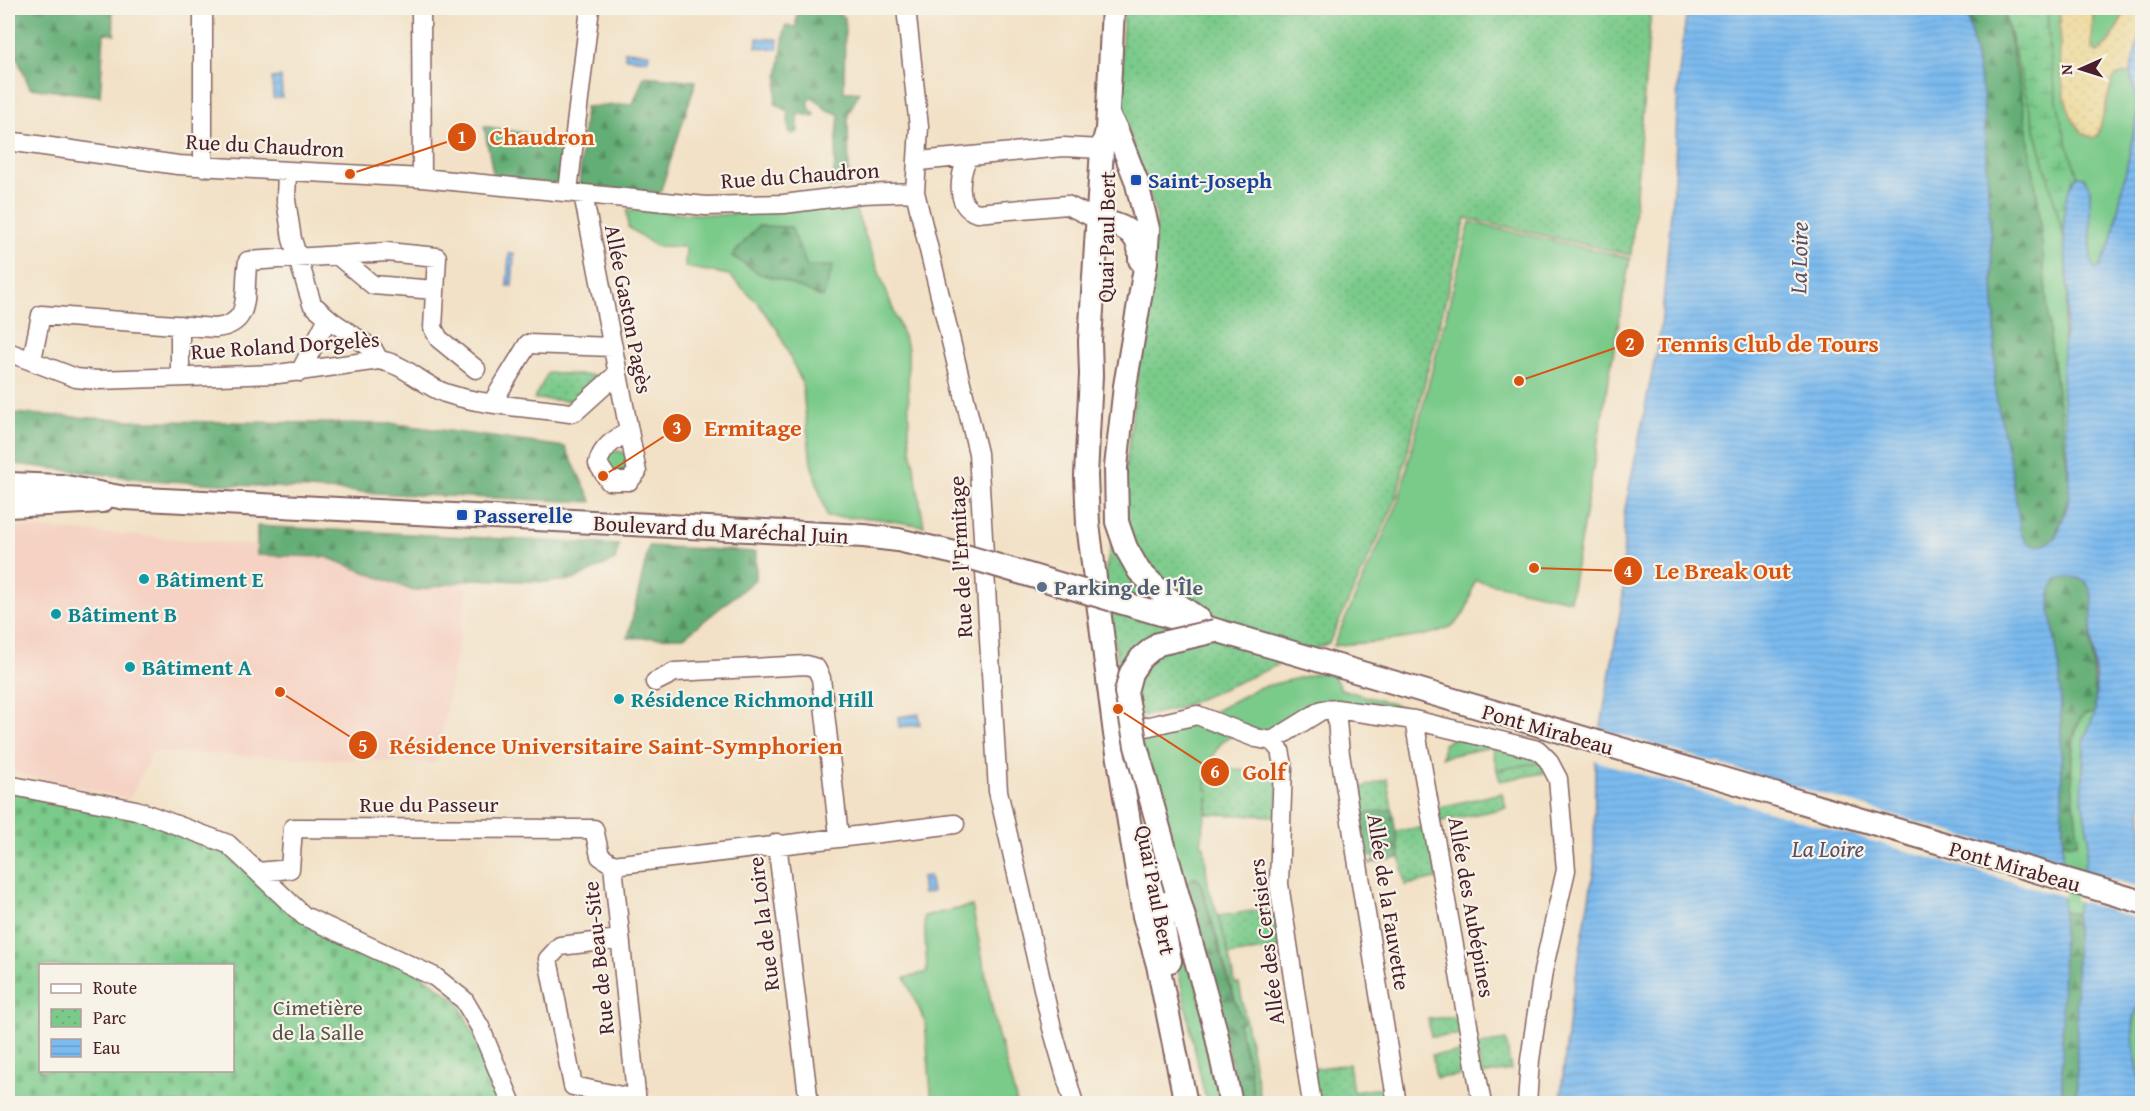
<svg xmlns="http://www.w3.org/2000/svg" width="2150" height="1111" font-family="'Gentium Book Plus',serif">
<defs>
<pattern id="forest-firs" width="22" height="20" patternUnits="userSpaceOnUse" patternTransform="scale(1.5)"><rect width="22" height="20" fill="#63ae76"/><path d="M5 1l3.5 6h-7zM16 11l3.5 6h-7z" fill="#548d61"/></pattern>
<pattern id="wetland-marsh" width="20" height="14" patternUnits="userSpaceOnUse" patternTransform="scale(1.5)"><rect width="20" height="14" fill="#7aca8a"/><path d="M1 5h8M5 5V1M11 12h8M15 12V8" fill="none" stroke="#6bad77"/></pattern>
<pattern id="sand-dots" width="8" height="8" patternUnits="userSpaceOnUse" patternTransform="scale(1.5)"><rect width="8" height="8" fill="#eeda9e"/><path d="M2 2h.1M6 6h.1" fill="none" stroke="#cebb88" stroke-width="1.8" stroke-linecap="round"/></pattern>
<pattern id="cemetery-stones" width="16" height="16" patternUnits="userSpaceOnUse" patternTransform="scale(1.5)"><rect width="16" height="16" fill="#7aca8a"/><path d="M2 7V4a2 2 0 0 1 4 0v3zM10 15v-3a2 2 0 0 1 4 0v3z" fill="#6bad77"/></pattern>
<pattern id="park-dots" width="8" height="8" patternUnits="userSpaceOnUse" patternTransform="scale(1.5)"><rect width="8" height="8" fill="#7aca8a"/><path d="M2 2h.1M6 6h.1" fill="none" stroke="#6bad77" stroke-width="1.8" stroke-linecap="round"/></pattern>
<pattern id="water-rules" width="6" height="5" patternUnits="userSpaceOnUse" patternTransform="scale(1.5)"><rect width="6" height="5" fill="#7abaee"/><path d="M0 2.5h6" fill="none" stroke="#6b9fcc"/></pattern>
</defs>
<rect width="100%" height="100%" fill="#f7f3e8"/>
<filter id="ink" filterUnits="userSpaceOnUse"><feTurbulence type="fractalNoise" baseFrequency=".0167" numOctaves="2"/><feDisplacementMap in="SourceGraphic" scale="12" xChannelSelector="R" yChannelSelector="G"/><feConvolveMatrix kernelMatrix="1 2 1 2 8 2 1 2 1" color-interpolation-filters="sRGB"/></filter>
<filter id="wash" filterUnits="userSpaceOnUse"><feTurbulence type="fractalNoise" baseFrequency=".008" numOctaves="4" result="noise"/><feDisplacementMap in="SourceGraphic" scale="24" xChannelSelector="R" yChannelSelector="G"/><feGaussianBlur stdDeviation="1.35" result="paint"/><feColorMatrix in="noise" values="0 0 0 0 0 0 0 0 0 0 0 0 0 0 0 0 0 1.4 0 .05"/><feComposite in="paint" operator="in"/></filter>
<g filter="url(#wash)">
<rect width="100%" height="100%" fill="#f2e1c6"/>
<path fill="#f5d2c3" d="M8,526L309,549L463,575V588H468L436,763L152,752L130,799L8,771Z"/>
<path fill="#7aca8a" stroke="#62745a" stroke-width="1.5" d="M2003,8H2060V44L2098,135L2112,81L2118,75L2130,72L2138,111L2112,240L2100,267L2095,269L2091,260L2090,189L2084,177L2066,209L2064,238L2068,297L2063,328L2068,470L2051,348L2038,202L2021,92Z
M2093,8H2127L2111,40L2099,53L2092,48Z
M854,206L908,349L909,436L924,526L873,518L827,517L811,463L802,383L777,329L757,302L729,275L685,267L686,247L656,246L628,227L627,210L717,215Z
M1470,222L1630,258L1570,600L1475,580C1470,594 1469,611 1457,622C1439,640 1361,642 1333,646L1398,503Z
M606 462a11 11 0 1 1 22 0a11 11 0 1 1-22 0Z
M1330,670L1341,689L1406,708L1405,713L1325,700L1270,735L1215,716V711L1258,688Z
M2095,713L2084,739L2082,802L2089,838L2076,914L2062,910L2063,841L2071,844C2072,816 2066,732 2084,714Z
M1199,722L1236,735C1213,740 1207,770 1206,790H1209L1201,844L1204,846L1208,886L1224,935L1235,984H1239L1261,1103H1255L1249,1066L1238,1023L1242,1022L1200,881L1183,891L1138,735Z
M1455,737L1539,759L1542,762L1497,770L1492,747L1442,757L1444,744Z
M1171,897L1209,1031L1220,1096L1214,1100L1208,1099L1204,1093L1169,928Z
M972,906L997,1032L1017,1103H932L925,1022L905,978L927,972L924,916Z
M2142,997V1090C2133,1061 2127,1025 2142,997Z"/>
<path fill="url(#forest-firs)" stroke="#566650" stroke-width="1.5" d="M8,8H111L115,34L104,33L100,96L30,88L8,37Z
M797,8H831L845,18L844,92H859L848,115L849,185L828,188L834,172L839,114L828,111L813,97L810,98C807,105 809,110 815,114L813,117L798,113V132L792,134L789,131L788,111L775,103L785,26L796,27Z
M1966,8H2003L2021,92L2038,202L2051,348L2068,470L2070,493L2055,538L2044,545L2035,546L2027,543L2021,534L1995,392V320L1983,95Z
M644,76L696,81L660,193L579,185L585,107L633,104Z
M484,126L564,140L558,184L494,178Z
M758,226L791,227L807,266H833L823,298L779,279L760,274L732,256Z
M8,413L145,421L396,424L565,447L592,502L394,494L150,480L8,463Z
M257,526L619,545L615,560L573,580L546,582L473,579L414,591L326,557L257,555Z
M649,546L756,552V579L684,637L628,638Z
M2067,577C2075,577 2084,578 2088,585C2096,600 2092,612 2091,627C2091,656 2096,684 2095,713L2084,714C2062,737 2075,805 2078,836L2077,843L2071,844L2063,841L2060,671L2050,608L2051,590L2057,579Z
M1392,809L1400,858L1367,864L1375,861L1374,856L1363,858L1356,815Z
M1195,877L1200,881L1229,985L1243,1022L1238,1023L1249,1066L1255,1103H1242L1183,891L1188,881Z
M2062,910L2076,914L2077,1089L2074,1096H2066L2062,1090Z"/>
<path fill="url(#wetland-marsh)" stroke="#62745a" stroke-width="1.5" d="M2003,8H2047C2049,66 2057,121 2078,176L2072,181L2064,238Z"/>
<path fill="url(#sand-dots)" stroke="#9c7c64" stroke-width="1.5" d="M2060,8H2093L2092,48L2098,53L2111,40L2127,8H2142V27L2130,72L2118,75L2112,81L2098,135L2093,138C2055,127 2060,40 2060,8Z"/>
<path fill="url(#cemetery-stones)" stroke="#62745a" stroke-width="1.5" fill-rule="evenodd" d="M8,791L133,814L225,848L265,887L422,975L458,1002L507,1103L8,1104ZM40,966H232V1070H40Z"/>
<path fill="url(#park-dots)" stroke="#62745a" stroke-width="1.5" d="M1124,8H1651L1631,255L1466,218L1395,502L1329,643L1176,709L1138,717L1119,671L1104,577L1122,497L1157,217L1118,99Z
M548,373L600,376L574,401L534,399Z
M1542,762L1544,773L1500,781L1497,770Z
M1207,768L1279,771L1277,816L1207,814L1209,790H1206Z
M1387,779L1392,809L1356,815L1352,791Z
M1502,793L1506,808L1437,822L1435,808Z
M1430,826L1437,879L1405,885L1396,831Z
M1279,907L1286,947L1229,955L1218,916Z
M1464,1016L1467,1034L1431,1037L1428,1019Z
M1506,1040L1511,1070L1481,1075L1476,1045Z
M1470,1052L1473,1074L1436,1078L1432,1055Z
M1349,1064L1353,1092L1391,1086L1394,1103H1317L1312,1069Z"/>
<path fill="url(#water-rules)" stroke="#626c8c" stroke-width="1.5" fill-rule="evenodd" d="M1687,8H1966L1983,95L1995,320V392L2011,466L2021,534L2027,543L2035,546L2044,545L2055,538C2061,524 2069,507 2069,491C2070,453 2063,415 2062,377C2061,349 2067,323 2068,295C2069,264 2053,199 2078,176L2084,177L2090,189L2091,260L2095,269L2100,267L2112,239L2138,111L2130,72L2142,25V997C2122,1033 2142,1066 2142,1103L1560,1104L1569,1016L1594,869L1595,762L1623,595L1624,514L1661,327L1675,166L1678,81ZM2067,577L2078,578L2087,583L2093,597L2091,627L2096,681L2095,713L2084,739V750L2082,802L2089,838L2076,914L2077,1089L2074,1096L2066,1095L2062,1090L2063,841L2060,671L2050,608L2051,590L2057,579Z
M757,38L778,39L777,49L756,47Z
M625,51L649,53L648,60L625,58Z
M281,77L282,97L273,98L272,78Z
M509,254H514L512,286H507Z
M919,714L920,725L899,727L898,717Z
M929,876L932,892L923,894L921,877Z"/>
<path fill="#f2e1c6" d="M1598,728L2066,866L2065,897L1592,760Z
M2079,870L2142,888V920L2074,900Z"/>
</g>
<g filter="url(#ink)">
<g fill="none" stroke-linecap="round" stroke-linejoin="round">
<defs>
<path id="minor" d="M421,8L422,178
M906,8L919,127L915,192L978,453L998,791L1052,1028L1074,1104
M8,141L178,165L422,178L706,206L784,204L862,194L915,192
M967,158C960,176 954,206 977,213L1067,205L1098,220
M919,161L1063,147L1102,149
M203,167V8
M287,171L286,200L292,239L312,304L333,322L373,349L379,360
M568,191L590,8
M583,194L637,472L629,481H609L598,464C601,448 614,439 629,432
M337,255L373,285L435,290
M180,325V377
M8,352L76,378L97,380L278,374L379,360C405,364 421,384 445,393C484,406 529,407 570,413L576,411L618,373
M32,360L41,315L215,328C255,324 242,291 248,261L387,252L437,257L433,328L439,339L476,369
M300,372L328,318
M492,403L528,344L613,347
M655,682L675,672L807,665L816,668L821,678L839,836
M1336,709L1340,754L1397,1104
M1414,720L1482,1104
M1120,733L1197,715L1256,738L1272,741L1322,710L1336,709L1414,720L1538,750L1548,760L1558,779L1566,870L1543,971L1530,1060L1527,1104
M1272,741L1280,750L1283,765L1279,884L1312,1104
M8,785L136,810L228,844L304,916L435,977L464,1000L480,1027L512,1104
M777,843L809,1104
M258,872L290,869L293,828L594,829L600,856L613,865
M620,939L560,946L548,959L573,1086L636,1099
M637,1104L613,865L955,824"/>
<path id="major" d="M1108,115L1117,131L1136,180L1148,229L1146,262L1125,386L1116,467L1117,522L1126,548L1139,571L1164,595L1199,619
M1107,129L1113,8
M1106,134L1102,149L1090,341L1091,375L1086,476L1088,524L1115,734L1144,916L1158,965L1186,1104
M1098,220C1123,226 1141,231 1140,260
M8,484L61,486L125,498L864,536L898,540L955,553
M8,506L102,501
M1113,600L2142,902
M1147,840L1170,961
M1176,889L1215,1028L1231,1104"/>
</defs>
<use href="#minor" stroke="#856361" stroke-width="21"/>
<use href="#major" stroke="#856361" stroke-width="26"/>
<use href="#minor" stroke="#fff" stroke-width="18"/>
<use href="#major" stroke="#fff" stroke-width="22"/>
<defs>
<path id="major-bridge" d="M955,553L1113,600
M1176,889L1136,746L1126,692L1131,673L1141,658L1158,644L1215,631"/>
</defs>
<use href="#major-bridge" stroke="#856361" stroke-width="26" stroke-linecap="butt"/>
<use href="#major-bridge" stroke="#fff" stroke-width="22"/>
</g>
</g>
<g fill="#1a4fb4" stroke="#f7f3e8" stroke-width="2">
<rect x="1130" y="174" width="12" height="12" rx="3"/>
<rect x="456" y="509" width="12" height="12" rx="3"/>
</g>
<g fill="#0f9aa8" stroke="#f7f3e8" stroke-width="2">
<circle cx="144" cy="579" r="6"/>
<circle cx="56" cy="614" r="6"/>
<circle cx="130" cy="667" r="6"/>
<circle cx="619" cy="699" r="6"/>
</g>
<circle fill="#5c6f8a" stroke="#f7f3e8" stroke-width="2" cx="1042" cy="587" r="6"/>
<g text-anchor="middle" stroke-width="4.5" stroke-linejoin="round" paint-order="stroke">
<g font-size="22" fill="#4a1f2b" stroke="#f7f3e8">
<text transform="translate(265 145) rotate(3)" y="8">Rue du Chaudron</text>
<text transform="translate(800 175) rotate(-4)" y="8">Rue du Chaudron</text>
<text transform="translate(1106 237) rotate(-89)" y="8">Quai Paul Bert</text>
<text transform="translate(629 309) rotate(79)" y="8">Allée Gaston Pagès</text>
<text transform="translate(285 345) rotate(-4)" y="8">Rue Roland Dorgelès</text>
<text transform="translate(721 529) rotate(3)" y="8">Boulevard du Maréchal Juin</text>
<text transform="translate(960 557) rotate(-93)" y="8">Rue de l'Ermitage</text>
<text transform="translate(1548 729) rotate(16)" y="8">Pont Mirabeau</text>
<text x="429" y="812">Rue du Passeur</text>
<text transform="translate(2015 866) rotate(16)" y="8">Pont Mirabeau</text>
<text transform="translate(1156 890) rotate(79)" y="8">Quai Paul Bert</text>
<text transform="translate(1389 902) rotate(81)" y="8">Allée de la Fauvette</text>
<text transform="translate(1472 907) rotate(80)" y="8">Allée des Aubépines</text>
<text transform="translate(763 924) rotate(-97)" y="8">Rue de la Loire</text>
<text transform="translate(1266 942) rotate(-97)" y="8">Allée des Cerisiers</text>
<text transform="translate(598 958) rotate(-96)" y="8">Rue de Beau-Site</text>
</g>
<g font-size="22" font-weight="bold" fill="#164399" stroke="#f7f3e8" text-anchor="start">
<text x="1148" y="188">Saint-Joseph</text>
<text x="474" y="523">Passerelle</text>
</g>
<g font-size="22" font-weight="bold" fill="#0d838f" stroke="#f7f3e8" text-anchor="start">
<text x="156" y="587">Bâtiment E</text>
<text x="68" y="622">Bâtiment B</text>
<text x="142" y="675">Bâtiment A</text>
<text x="631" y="707">Résidence Richmond Hill</text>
</g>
<g font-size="22" font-weight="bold" fill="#4e5e75" stroke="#f7f3e8" text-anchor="start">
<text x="1054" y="595">Parking de l'Île</text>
</g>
<g font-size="22" fill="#585248" stroke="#f7f3e8">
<text x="318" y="1015">Cimetière<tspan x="318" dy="25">de la Salle</tspan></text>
</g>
<g font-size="24" font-style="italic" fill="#584e66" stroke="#f7f3e8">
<text transform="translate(1799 258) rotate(-89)" y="8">La Loire</text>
<text x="1828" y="857">La Loire</text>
</g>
</g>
<path fill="none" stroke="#d8530f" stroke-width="2" d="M350 174L462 137M1519 381L1630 343M603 476L677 428M1534 568L1628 571M280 692L363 745M1118 709L1215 772"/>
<g fill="#d8530f" stroke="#f7f3e8" stroke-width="2">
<circle cx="350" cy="174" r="6"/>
<circle cx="1519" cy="381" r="6"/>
<circle cx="603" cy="476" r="6"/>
<circle cx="1534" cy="568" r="6"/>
<circle cx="280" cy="692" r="6"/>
<circle cx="1118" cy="709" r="6"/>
<circle cx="462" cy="137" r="15"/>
<circle cx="1630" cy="343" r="15"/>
<circle cx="677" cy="428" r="15"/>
<circle cx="1628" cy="571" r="15"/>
<circle cx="363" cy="745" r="15"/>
<circle cx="1215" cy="772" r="15"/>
</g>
<g font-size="18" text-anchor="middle" font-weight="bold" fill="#fff">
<text x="462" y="143">1</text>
<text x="1630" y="350">2</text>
<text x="677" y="434">3</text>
<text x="1628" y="577">4</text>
<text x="363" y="752">5</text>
<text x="1215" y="778">6</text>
</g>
<g font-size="24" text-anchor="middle" font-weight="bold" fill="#d8530f" stroke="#f7f3e8" stroke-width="4.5" stroke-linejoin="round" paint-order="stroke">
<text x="542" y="145">Chaudron</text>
<text x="1768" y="352">Tennis Club de Tours</text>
<text x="753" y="436">Ermitage</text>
<text x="1723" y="579">Le Break Out</text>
<text x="616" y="754">Résidence Universitaire Saint-Symphorien</text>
<text x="1264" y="780">Golf</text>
</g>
<rect width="2150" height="1111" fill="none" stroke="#f7f3e8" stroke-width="30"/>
<rect x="39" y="964" width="195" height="108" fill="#f7f3e8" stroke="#b29e9c" stroke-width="1.5"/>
<rect x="51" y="984" width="30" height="9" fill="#ffffff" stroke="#b29e9c" stroke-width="1.5"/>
<text x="93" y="994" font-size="18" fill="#4a1f2b">Route</text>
<rect x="51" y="1009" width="30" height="18" fill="url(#park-dots)" stroke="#b29e9c" stroke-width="1.5"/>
<text x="93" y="1024" font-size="18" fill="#4a1f2b">Parc</text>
<rect x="51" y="1039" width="30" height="18" fill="url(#water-rules)" stroke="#b29e9c" stroke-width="1.5"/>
<text x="93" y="1054" font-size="18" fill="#4a1f2b">Eau</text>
<g transform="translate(2081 69) rotate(267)" stroke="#f7f3e8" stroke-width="4.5" paint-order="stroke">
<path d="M0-4.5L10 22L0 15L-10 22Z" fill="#4a1f2b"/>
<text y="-9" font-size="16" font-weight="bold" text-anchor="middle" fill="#4a1f2b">N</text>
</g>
</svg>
